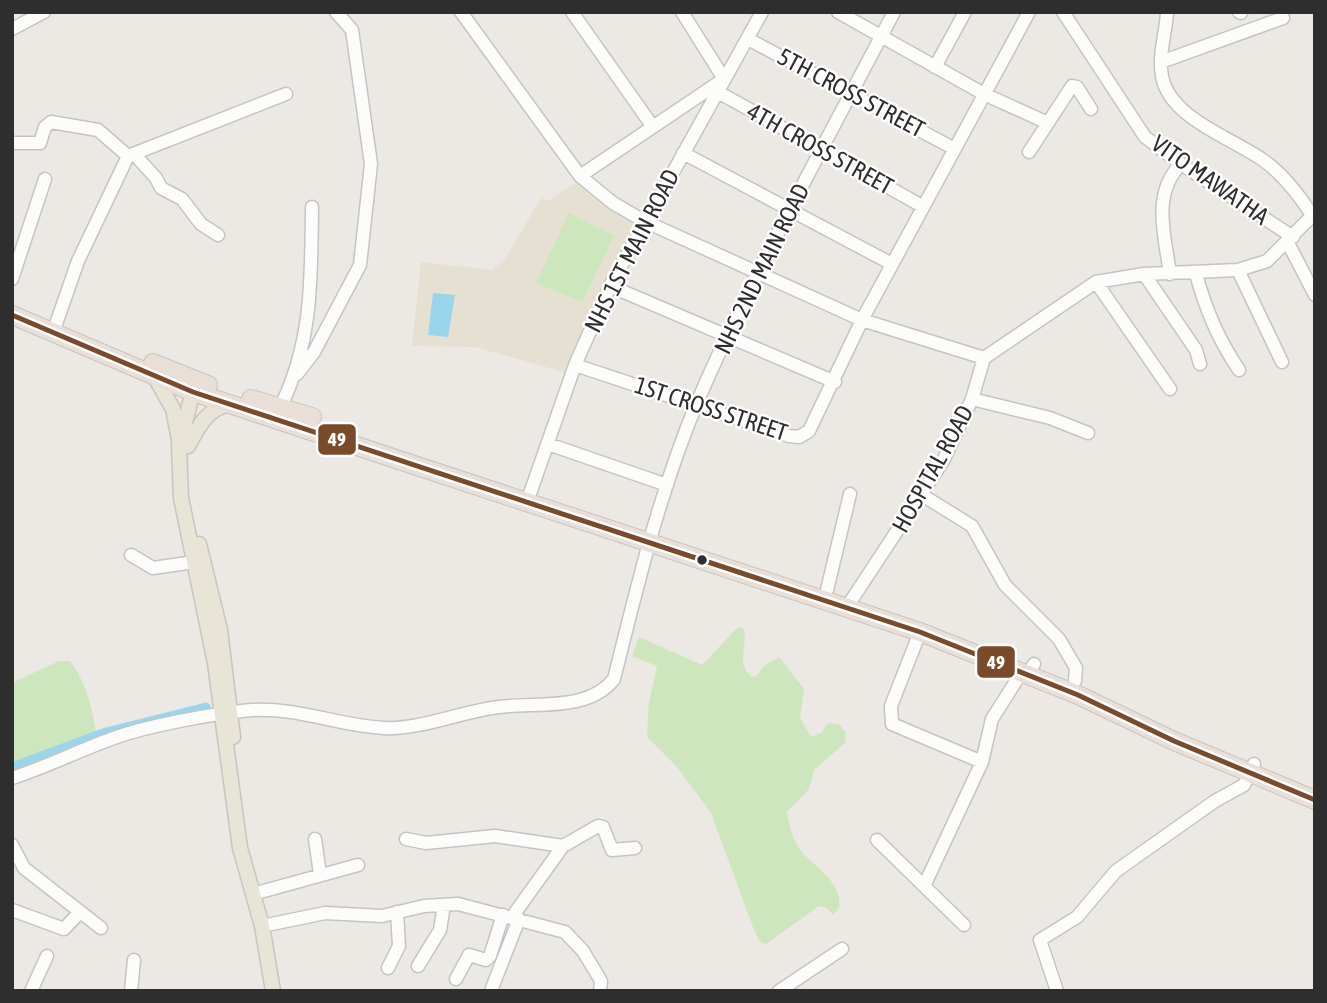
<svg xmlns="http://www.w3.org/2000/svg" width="1327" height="1003" font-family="'Asap Condensed',sans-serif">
<rect width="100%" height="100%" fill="#ece8e4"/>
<path fill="#e6e0d3" d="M583,178L642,221L567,373L475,347L412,346L421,262L492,270L505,259L541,198L548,201Z"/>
<path fill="#cee6be" d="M569,213L614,236L582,302L536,283Z
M738,627L744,629C748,648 735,662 752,677L756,676L765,665L779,657L804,689L800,718L811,737L821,733L828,723L839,724L846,733L845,743L814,770L809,789L787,812C789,827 793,842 803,853C817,869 843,883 839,908L833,915L827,908L819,906L766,944L760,942L754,930L711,813L677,767L647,737L649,702L657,666L632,656L639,637L702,665Z
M59,661H70C86,681 95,716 97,742L12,774V683Z"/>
<path fill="#99d6ec" d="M433,293L455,295L448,337L428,335Z"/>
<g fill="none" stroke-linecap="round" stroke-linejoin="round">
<path stroke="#99d6ec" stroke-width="9" d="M12,767L106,732L206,707"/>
<defs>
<path id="minor" d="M461,12L580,176L613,203L644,221L862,320L1029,12
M572,12L653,127
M838,12L984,94L1048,123
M1063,12L1145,137L1181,164L1293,237
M1167,12C1166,33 1158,55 1162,76C1169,118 1232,138 1263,160C1283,174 1299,195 1312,215
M1239,12L1241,13
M12,29L44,12
M748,39L953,148
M1161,62L1283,18
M935,67L965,12
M718,92L922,206
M12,143H40L45,127L51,122L98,130L128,156
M1029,152L1072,86L1077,87L1091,109
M683,153L892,264
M134,154L156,178L161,188L182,199L201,224L218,235
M580,176L724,79L682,12
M1288,243L1315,295
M1238,270L1282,362
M1144,274L1196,350L1200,364
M1170,274C1165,236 1151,194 1181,164
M1196,274C1206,310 1218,339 1239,370
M12,279L45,179
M1096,282L1170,389
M610,286L835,382
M56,324L78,261L128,156L286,94
M575,365L789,436L799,437L809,431L862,320L984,358
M297,374L314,352L360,265L371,164L352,30L336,12
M972,399L1050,418L1088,433
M281,406C313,340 311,278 312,207
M548,444L667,485
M922,495L972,526L1005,585L1059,639L1076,668L1075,681
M527,502L575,365L610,286L762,12
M131,555L153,568L194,562
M827,590L850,494
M847,607L943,461L972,399L984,358L1096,282L1144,274L1238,270L1267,261L1315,213
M920,632L891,706L892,724L982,762
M12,778C46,767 78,751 111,739C145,726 216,713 252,710C297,707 340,726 384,728C420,730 463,711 499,707C537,702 588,712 614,679C637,587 659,494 696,405C754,270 826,142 894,12
M315,839L320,874
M406,839L426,843L495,836L563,846
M877,840L964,925
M12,845L24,868L101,928
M925,884L982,762L992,719L1018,678L1028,674L1034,664
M253,894L358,865
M12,910L64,929L80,912
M512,917L563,846L598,826L603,827L612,850L635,848
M262,926L325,913L382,916L424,906L458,904L565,932L583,951L601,981L600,991
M418,966L440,930L444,905
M388,968L399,946L397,912
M456,979L469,955L486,960L490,956L503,915
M492,988L519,919
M31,991L47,956
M131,991L134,960
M779,991L842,949
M1057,991L1040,940L1077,917L1116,871L1215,801L1244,785L1254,764"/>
<path id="major" d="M155,377L173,409L179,440
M195,384L179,445L181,498L215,663L240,848L262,926L273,991
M188,446C198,428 207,407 231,404
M199,544L220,630L233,737"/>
<path id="highway" d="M12,315L193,392L920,632L1078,695L1174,741L1315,800
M153,363L208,385
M251,399L312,417"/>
</defs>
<use href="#minor" stroke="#c5c4c5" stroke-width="15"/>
<use href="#major" stroke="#c6c5c4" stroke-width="17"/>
<use href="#highway" stroke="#c6c5c4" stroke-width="20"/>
<use href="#minor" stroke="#fcfcfb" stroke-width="12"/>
<use href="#major" stroke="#e8e4d6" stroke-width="14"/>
<use href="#highway" stroke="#eadfd6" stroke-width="18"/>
<defs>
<path id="bus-1" d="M12,315L193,392L920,632L1078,695L1174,741L1315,800"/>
</defs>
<use href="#bus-1" stroke="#fff" stroke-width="10"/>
<use href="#bus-1" stroke="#7a4b2a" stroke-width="5"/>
</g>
<circle fill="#2e2e2e" stroke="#fff" stroke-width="2.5" cx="702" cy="560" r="6"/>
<g text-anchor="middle" stroke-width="5" stroke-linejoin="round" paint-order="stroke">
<g font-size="24" fill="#2e2e2e" stroke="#fff">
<text transform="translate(851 93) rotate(28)" y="8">5TH CROSS STREET</text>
<text transform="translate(820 149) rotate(29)" y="8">4TH CROSS STREET</text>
<text transform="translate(1210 180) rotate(35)" y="8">VITO MAWATHA</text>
<text transform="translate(632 251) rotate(-63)" y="8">NHS 1ST MAIN ROAD</text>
<text transform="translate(762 269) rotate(-64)" y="8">NHS 2ND MAIN ROAD</text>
<text transform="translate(711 409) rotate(18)" y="8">1ST CROSS STREET</text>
<text transform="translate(933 469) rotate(-61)" y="8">HOSPITAL ROAD</text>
</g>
</g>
<g stroke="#fff" stroke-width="2.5">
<rect x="317" y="423" width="40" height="33" rx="7" fill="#7a4b2a"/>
<rect x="976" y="645" width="40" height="34" rx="7" fill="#7a4b2a"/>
</g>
<g font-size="19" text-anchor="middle" font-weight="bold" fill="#fff">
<text x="337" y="446">49</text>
<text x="996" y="669">49</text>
</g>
<rect width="1327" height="1003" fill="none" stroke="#2e2e2e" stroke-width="28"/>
</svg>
